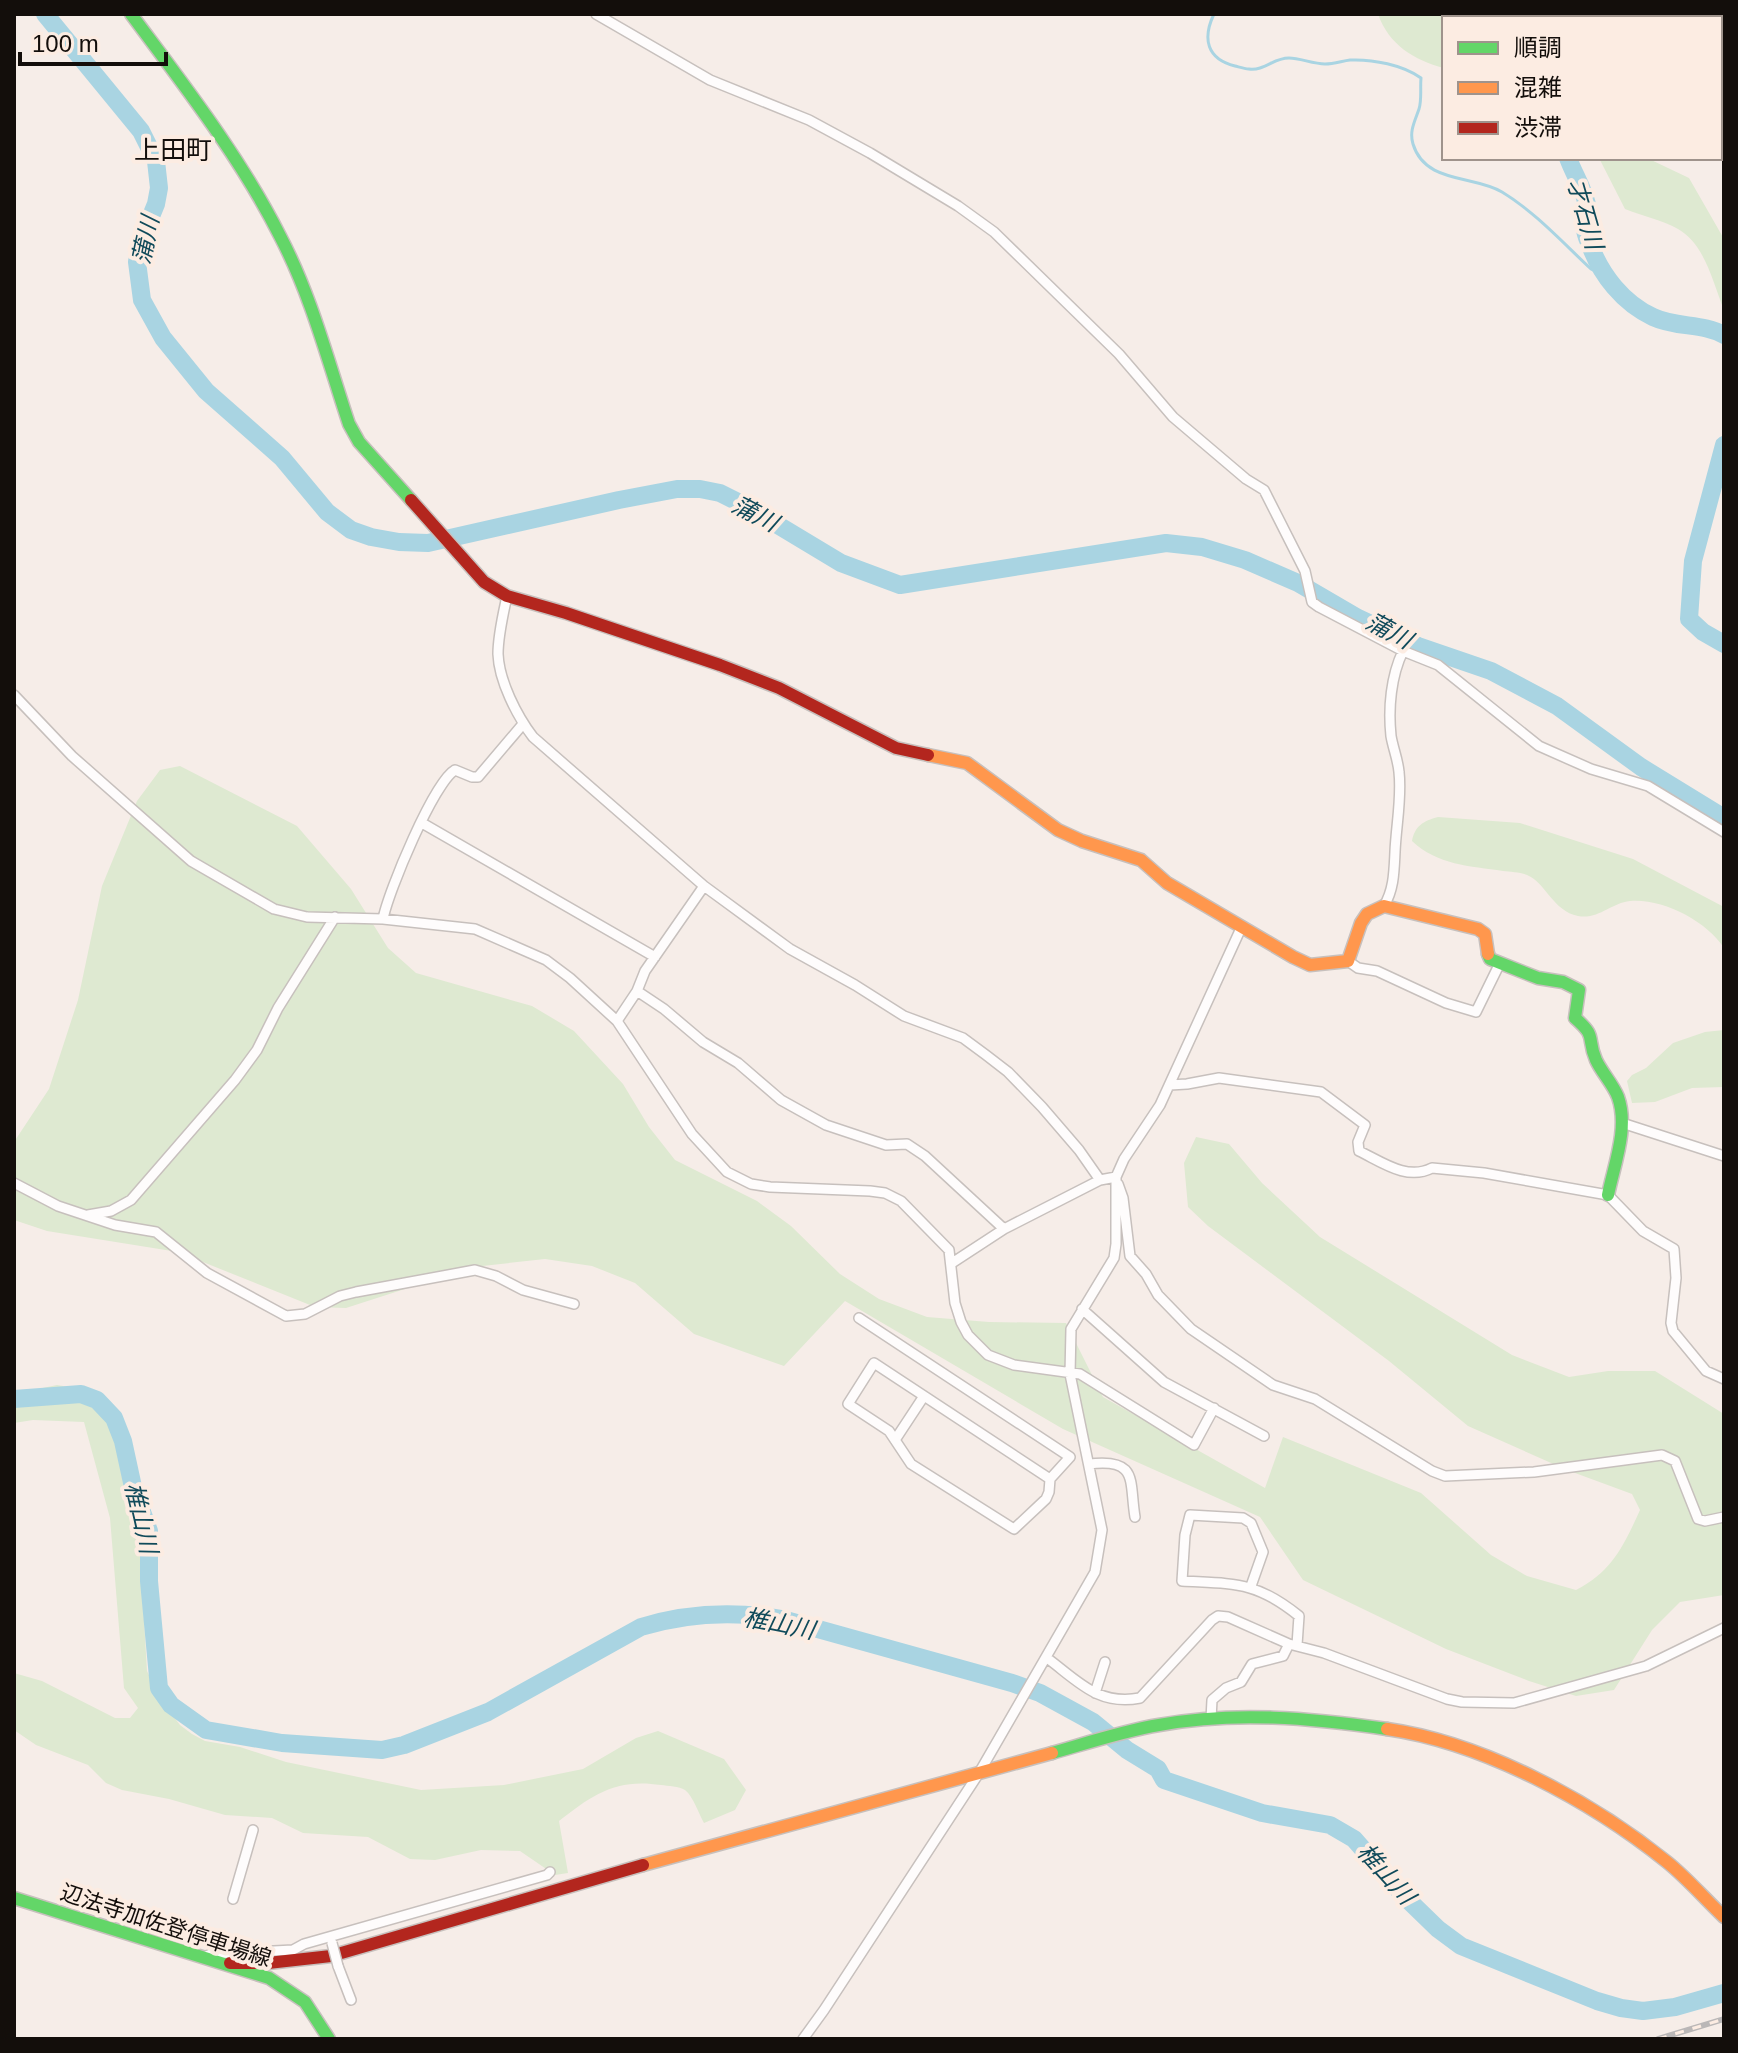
<svg xmlns="http://www.w3.org/2000/svg" width="1738" height="2053" font-family="Helvetica,'Noto Sans JP',sans-serif">
<rect width="100%" height="100%" fill="#f6ede8"/>
<path fill="#dee9d1" d="M1378,14H1496L1499,18H1444V68C1414,60 1389,45 1378,14Z
M1599,158H1647L1689,178L1724,239V310C1713,283 1705,244 1678,229C1662,220 1642,216 1625,209Z
M180,766L297,826L351,889L388,948L416,973L532,1006L574,1031L623,1084L649,1127L675,1160L757,1201L791,1226L840,1274L879,1299L927,1317L989,1322L1066,1323L1103,1397L1265,1488L1283,1437L1421,1493L1491,1555L1527,1576L1576,1590C1612,1572 1624,1545 1640,1510L1632,1494L1567,1470L1468,1426L1389,1361L1208,1226L1188,1207L1184,1163L1196,1137L1229,1144L1262,1183L1320,1237L1512,1355L1569,1377L1608,1371H1655L1724,1414V1595L1680,1602L1652,1630L1614,1690L1576,1696L1529,1681L1446,1649L1303,1580L1260,1517L1063,1429L845,1301L784,1366L694,1334L635,1283L592,1266L545,1259L473,1267L346,1308L315,1307L178,1252L47,1231L14,1220V1142L49,1089L78,1000L102,886L137,801L160,770Z
M1438,817L1520,823L1633,859L1724,907V948C1707,921 1662,898 1630,901C1611,903 1598,920 1578,916C1553,911 1546,883 1527,875C1520,872 1510,872 1503,871C1470,866 1437,865 1412,841C1415,826 1423,821 1438,817Z
M1724,1030V1087L1692,1088L1655,1102L1632,1103L1627,1081L1632,1075L1646,1068L1673,1043L1705,1032Z
M57,1385C91,1391 99,1395 118,1426L139,1534L147,1671L161,1700L180,1725L192,1734L205,1741L240,1747L286,1762L421,1790L504,1785L583,1769L636,1738L658,1731L724,1759L746,1790L735,1810L704,1823C699,1814 693,1796 685,1790C679,1786 668,1786 661,1785C616,1778 592,1795 559,1821L568,1873L555,1875L520,1851L481,1850L435,1860L410,1859L368,1837L303,1833L272,1818L225,1815L169,1799L122,1790L106,1783L88,1765L36,1745L14,1730V1673L42,1681L115,1718H130L138,1708L124,1688L110,1518L84,1422L33,1420L14,1423V1394Z"/>
<g fill="none" stroke-linecap="round" stroke-linejoin="round">
<path stroke="#a9d4e2" stroke-width="3" d="M1214,14C1202,39 1207,59 1235,66C1243,68 1251,71 1260,68C1270,65 1277,58 1289,58C1300,58 1313,64 1325,64C1334,64 1342,61 1350,60C1373,59 1403,65 1421,78C1420,87 1422,100 1419,109C1415,121 1409,131 1413,144C1425,184 1474,175 1502,192C1535,212 1563,243 1591,269L1603,275"/>
<path stroke="#a9d4e2" stroke-width="18" d="M45,14L141,131L156,161L159,188L156,204L140,243L137,262L142,300L163,338L206,391L282,458L327,512L351,530L371,537L399,542L428,543L619,500L677,489H700L720,493L748,507L841,563L900,585L1166,543L1202,547L1245,560L1298,583L1358,618L1418,646L1491,671L1557,706L1641,767L1724,818
M1588,14V18
M1568,158C1575,177 1584,188 1588,209C1589,217 1586,221 1585,227C1584,232 1588,240 1590,245C1601,275 1623,303 1653,317C1676,328 1703,323 1724,335
M1724,445L1693,561L1689,619L1703,632L1724,644
M14,1399L81,1394L97,1400L114,1418L123,1441L133,1487L149,1531V1581L159,1688L171,1705L206,1730L282,1743L382,1750L404,1745L488,1712L641,1627C687,1613 735,1611 782,1619L1012,1683L1040,1693L1093,1722L1127,1750L1158,1769L1164,1780L1262,1813L1330,1825L1354,1839L1405,1897L1438,1929L1461,1946L1597,2001L1621,2008L1643,2011L1675,2007L1724,1993"/>
<defs>
<path id="street" d="M596,14L710,80L809,120L870,153L958,206L994,232L1119,354L1173,417L1246,479L1264,490L1305,571L1312,602L1319,607L1403,651L1438,665L1539,746L1591,769L1648,786L1724,832
M507,596C503,615 498,635 498,654C499,681 517,716 533,737L704,886L790,949L855,985L904,1016L963,1038L986,1055L1008,1072L1042,1107L1079,1150L1100,1180
M14,695L72,756L191,861L274,909L307,917L383,919L475,929L546,960L570,978L617,1021L692,1134L727,1172L751,1184L770,1187L870,1191L885,1193L901,1201L949,1250L955,1303L961,1322L968,1335L988,1355L1014,1365L1080,1374L1194,1445L1214,1408
M422,823L655,957
M1384,906C1394,889 1394,872 1395,852C1396,826 1402,798 1399,772C1398,760 1393,748 1391,736C1388,708 1391,676 1403,651
M383,919C388,892 434,782 455,770L472,777H478L523,724
M1348,961L1358,968L1377,971L1446,1003L1476,1012L1500,963
M637,991L664,1009L703,1042L738,1063L781,1100L826,1125L886,1145L907,1144L925,1156L1004,1229
M617,1021L637,991L645,971L704,886
M1170,1085L1187,1084L1219,1078L1321,1092L1365,1125L1358,1142L1359,1151C1382,1162 1407,1181 1432,1168L1484,1173L1608,1195L1643,1231L1674,1249L1676,1278L1671,1323L1673,1331L1706,1371L1724,1379
M1622,1123L1724,1156
M14,1183L58,1206L115,1225L156,1232L207,1273L286,1316L305,1314L340,1296L356,1292L475,1270L496,1276L523,1290L574,1304
M1118,1184L1123,1198L1130,1256L1146,1274L1158,1295L1191,1329L1273,1385L1315,1399L1432,1471L1445,1476L1534,1472L1662,1455L1675,1461L1698,1519L1705,1521L1724,1517
M88,1215L111,1211L131,1200L235,1080L257,1050L278,1008L335,917
M952,1263L1004,1229L1100,1180L1116,1177L1124,1159L1160,1105L1242,926
M1082,1309L1164,1382L1264,1436
M859,1318L1070,1457L1050,1479L1049,1492L1046,1499L1014,1529L911,1464L889,1431L848,1404L874,1363L1050,1479
M895,1440L924,1396
M1089,1464C1139,1458 1129,1481 1135,1517
M1251,1586L1263,1552L1251,1523L1243,1518L1190,1515L1185,1535L1182,1581C1234,1584 1256,1581 1299,1616L1297,1645
M1047,1658C1078,1681 1098,1706 1140,1698L1212,1620L1218,1616L1228,1617L1289,1644L1324,1653L1447,1699L1462,1702L1514,1703L1646,1666L1724,1628
M1095,1693L1105,1662
M1211,1719L1212,1700L1226,1688L1241,1682L1252,1664L1283,1656L1289,1644
M233,1899L253,1830
M204,1957L211,1954L293,1950L304,1944L547,1875L550,1872
M338,1966L351,2000
M803,2039L824,2010L979,1773L1095,1572L1102,1530L1070,1374L1071,1329L1114,1258L1116,1244V1177"/>
<path id="fast" d="M131,14C183,84 241,158 280,236C311,295 328,361 349,424L359,442L411,500
M1488,954L1490,959L1538,978L1563,982L1579,990L1575,1018C1598,1038 1586,1037 1596,1060C1602,1073 1613,1084 1618,1097C1629,1128 1614,1165 1608,1195
M1052,1753C1087,1743 1123,1731 1159,1725C1235,1711 1311,1718 1387,1729
M14,1898L269,1978L305,2002L329,2039"/>
<path id="slow" d="M928,755L967,763L1058,830L1082,841L1141,860L1167,883L1293,957L1310,965L1348,961L1361,923L1367,914L1384,906L1478,929L1485,934L1488,954
M1387,1729C1484,1743 1591,1801 1667,1862C1687,1878 1705,1899 1724,1917
M643,1865L1052,1753"/>
<path id="jam" d="M411,500L484,582L507,596L566,613L720,665L779,688L896,748L928,755
M230,1963H268L331,1956L643,1865"/>
</defs>
<use href="#street" stroke="#c7c0bd" stroke-width="12"/>
<use href="#fast" stroke="#c7c0bd" stroke-width="15"/>
<use href="#slow" stroke="#c7c0bd" stroke-width="15"/>
<use href="#jam" stroke="#c7c0bd" stroke-width="15"/>
<use href="#street" stroke="#fefcfc" stroke-width="9"/>
<use href="#fast" stroke="#63d668" stroke-width="12"/>
<use href="#slow" stroke="#ff974d" stroke-width="12"/>
<use href="#jam" stroke="#b3261e" stroke-width="12"/>
<defs>
<path id="rail" d="M1658,2039L1724,2019"/>
</defs>
<use href="#rail" stroke="#bab7b7" stroke-width="6"/>
<use href="#rail" stroke="#fcece2" stroke-width="3" stroke-dasharray="9" stroke-linecap="butt"/>
<defs>
<path id="street-bridge" d="M332,1943L338,1966"/>
</defs>
<use href="#street-bridge" stroke="#c7c0bd" stroke-width="12" stroke-linecap="butt"/>
<use href="#street-bridge" stroke="#fefcfc" stroke-width="9"/>
</g>
<g text-anchor="middle" stroke-width="8" stroke-linejoin="round" paint-order="stroke">
<g font-size="22" fill="#130e0b" stroke="#fcece2">
<text transform="translate(166 1925) rotate(18)" y="8">辺法寺加佐登停車場線</text>
</g>
<g font-size="24" font-style="italic" fill="#104a5a" stroke="#fcece2">
<text transform="translate(1585 214) rotate(74)" y="8">才石川</text>
<text transform="translate(146 240) rotate(-78)" y="8">蒲川</text>
<text transform="translate(755 514) rotate(27)" y="8">蒲川</text>
<text transform="translate(1389 631) rotate(28)" y="8">蒲川</text>
<text transform="translate(141 1518) rotate(77)" y="8">椎山川</text>
<text transform="translate(779 1624) rotate(11)" y="8">椎山川</text>
<text transform="translate(1386 1874) rotate(48)" y="8">椎山川</text>
</g>
<g font-size="26" fill="#130e0b" stroke="#fcece2">
<text x="173" y="159">上田町</text>
</g>
</g>
<rect width="1738" height="2053" fill="none" stroke="#130e0b" stroke-width="32"/>
<rect x="1442" y="16" width="280" height="144" fill="#fcece2" stroke="#9f938c" stroke-width="2"/>
<rect x="1458" y="42" width="40" height="12" fill="#63d668" stroke="#9f938c" stroke-width="2"/>
<text x="1514" y="56" font-size="24" fill="#130e0b">順調</text>
<rect x="1458" y="82" width="40" height="12" fill="#ff974d" stroke="#9f938c" stroke-width="2"/>
<text x="1514" y="96" font-size="24" fill="#130e0b">混雑</text>
<rect x="1458" y="122" width="40" height="12" fill="#b3261e" stroke="#9f938c" stroke-width="2"/>
<text x="1514" y="136" font-size="24" fill="#130e0b">渋滞</text>
<path d="M20 52v12h146v-12" fill="none" stroke="#130e0b" stroke-width="4"/>
<text x="32" y="52" font-size="24" fill="#130e0b" stroke="#fcece2" stroke-width="6" paint-order="stroke">100 m</text>
</svg>
